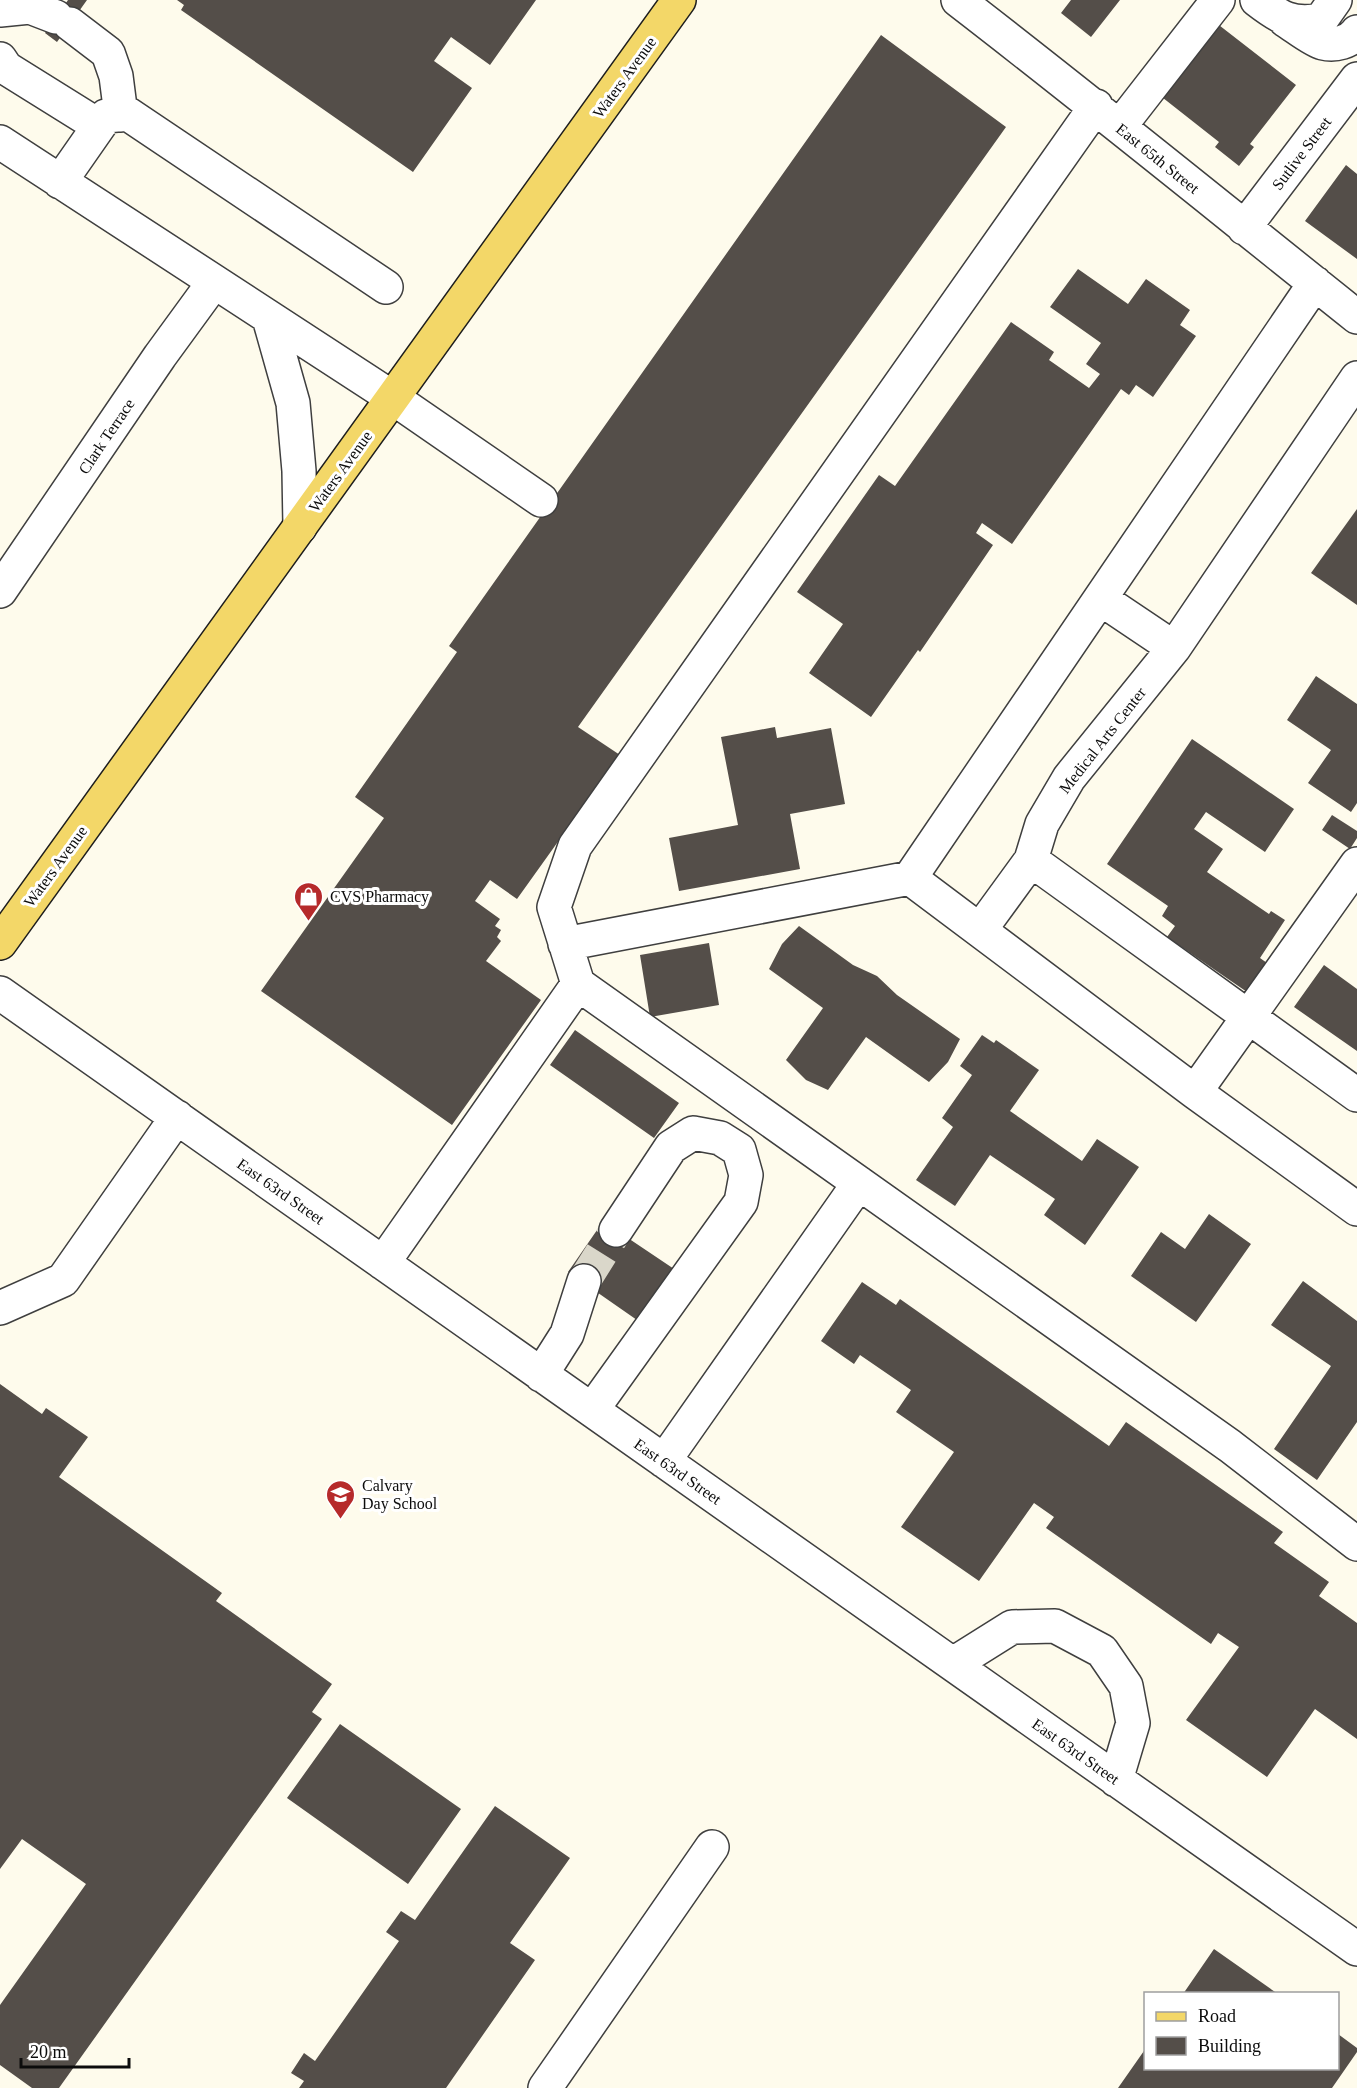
<svg xmlns="http://www.w3.org/2000/svg" width="1357" height="2088" font-family="'Times New Roman',serif">
<rect width="100%" height="100%" fill="#fefbec"/>
<path fill="#544e49" d="M68,0H87L57,42L45,33Z
M177,0H536L490,65L451,37L434,61L472,88L413,172L181,10L184,5Z
M1071,0H1120L1091,37L1061,13Z
M1215,22L1296,85L1250,144L1254,147L1239,166L1215,147L1219,142L1158,94Z
M881,35L1006,127L578,727L620,755L517,899L490,880L475,901L500,919L495,926L501,930L497,937L501,941L486,961L541,1000L452,1125L261,991L384,818L355,797L457,652L449,646Z
M1346,165L1357,174V259L1305,221Z
M1078,269L1128,304L1146,279L1190,310L1180,325L1196,336L1153,397L1136,385L1129,395L1121,389L1012,544L982,523L976,533L993,545L920,652L918,650L871,717L809,673L843,624L797,592L879,475L895,486L1011,322L1054,352L1049,360L1089,388L1100,374L1086,364L1101,343L1050,307Z
M1357,509V605L1311,573Z
M1316,676L1357,704V803L1351,812L1308,783L1331,750L1287,720Z
M775,727L777,738L831,728L845,804L790,814L800,869L679,891L669,838L738,825L721,737Z
M1192,739L1294,809L1265,852L1206,812L1194,829L1223,849L1207,872L1269,914L1271,911L1285,920L1260,958L1267,963L1247,992L1167,937L1175,926L1162,916L1168,906L1107,864Z
M1332,815L1357,831V838L1350,849L1322,830Z
M799,926L853,965L877,976L897,995L960,1039L948,1062L929,1082L866,1037L828,1090L806,1080L786,1060L823,1008L769,969L782,944Z
M709,943L719,1005L650,1017L640,955Z
M1324,965L1357,989V1051L1294,1007Z
M575,1030L679,1103L654,1138L550,1065Z
M982,1035L994,1043L996,1040L1039,1070L1010,1111L1082,1161L1097,1139L1139,1167L1085,1245L1044,1215L1055,1199L990,1155L955,1206L916,1180L953,1127L942,1118L972,1075L960,1066Z
M1209,1214L1251,1244L1196,1322L1131,1276L1161,1232L1185,1249Z
M604,1220L616,1230L683,1275L647,1327L568,1272Z
M1303,1281L1357,1321V1422L1317,1480L1274,1449L1331,1366L1271,1325Z
M862,1282L896,1305L900,1299L1109,1446L1126,1422L1283,1532L1274,1543L1329,1582L1319,1596L1357,1623V1739L1315,1709L1267,1777L1186,1720L1239,1647L1218,1633L1211,1644L1046,1528L1054,1517L1034,1503L979,1581L901,1527L954,1452L896,1412L911,1390L860,1355L854,1364L821,1341Z
M0,1384L42,1414L46,1408L88,1437L59,1477L222,1593L216,1601L332,1684L312,1712L322,1719L59,2088H32L0,2065V2005L86,1884L22,1839L0,1869Z
M340,1724L461,1809L408,1884L287,1798Z
M495,1806L570,1858L510,1943L535,1960L446,2088H299L304,2081L291,2073L304,2053L315,2061L399,1941L386,1932L401,1911L415,1920Z
M1214,1949L1278,1994H1183Z
M1338,2034L1357,2048V2052L1332,2088H1118L1146,2048V2068H1338Z"/>
<g fill="none" stroke-linecap="round" stroke-linejoin="round">
<path stroke="#dad7ca" stroke-width="33" stroke-dasharray="33 16" stroke-linecap="butt" d="M584,1281L616,1230"/>
<defs>
<path id="minor" d="M958,0C1093,104 1224,211 1357,317
M1257,0C1279,17 1292,26 1321,20L1335,0
M0,10L30,7L56,17
M1285,20C1295,26 1312,40 1323,43C1335,46 1350,42 1357,32
M70,24L108,53L116,76L121,115
M0,59L6,68L99,126
M1096,106L575,846L554,907L578,984L1230,1446L1357,1544
M1120,126L1218,0
M0,142L393,398L541,500
M60,182L106,116L128,114L386,287
M1244,228L1357,79
M269,318L293,403L299,471L300,527
M0,591L160,356L214,282
M1101,599L1174,648
M1031,860L1357,1095
M910,878L1315,283
M980,930L1031,860L1042,824L1069,778L1174,648L1357,378
M565,944L910,878L1195,1092L1357,1209
M0,993L1357,1949
M1195,1092L1357,864
M383,1263L578,984
M0,1308L63,1280L177,1117
M541,1375L567,1334L584,1281
M592,1410L741,1202L746,1175L739,1150L720,1138L693,1133L671,1147L616,1230
M664,1461L859,1183
M953,1664L1012,1627L1055,1626L1102,1651L1126,1686L1133,1723L1116,1780
M545,2088L712,1847"/>
<path id="major" d="M0,943L679,0"/>
</defs>
<use href="#minor" stroke="#3f3f3f" stroke-width="36"/>
<use href="#major" stroke="#1d1d1d" stroke-width="36"/>
<use href="#minor" stroke="#fff" stroke-width="33"/>
<use href="#major" stroke="#f3d768" stroke-width="33"/>
</g>
<defs>
<symbol id="shop-pin" viewBox="-11 -11 22 30"><path d="M0 17L-7.5 6A9.5 9.5 0 1 1 7.5 6Z" fill="#b62a2b" stroke="#fff"/><path d="M-5-2.5h2.3a2.7 3.5 0 0 1 5.4 0H5L5.5 6h-11ZM-1.5-2.5h3a1.5 2.3 0 0 0-3 0Z" fill="#fff"/></symbol>
<symbol id="school-pin" viewBox="-11 -11 22 30"><path d="M0 17L-7.5 6A9.5 9.5 0 1 1 7.5 6Z" fill="#b62a2b" stroke="#fff"/><path d="M0-5L7-2L0 1L-7-2ZM-4 1L0 2.5L4 1V4Q0 6-4 4Z" fill="#fff"/></symbol>
</defs>
<g fill-rule="evenodd">
<use href="#shop-pin" x="292" y="880" width="33" height="45"/>
<use href="#school-pin" x="324" y="1478" width="33" height="45"/>
</g>
<g text-anchor="middle" stroke-width="6" stroke-linejoin="round" paint-order="stroke">
<g font-size="16" fill="#0c0c0c" stroke="#fff">
<text transform="translate(624 77) rotate(-54)" y="6">Waters Avenue</text>
<text transform="translate(1301 153) rotate(-53)" y="6">Sutlive Street</text>
<text transform="translate(1158 158) rotate(39)" y="6">East 65th Street</text>
<text transform="translate(106 436) rotate(-56)" y="6">Clark Terrace</text>
<text transform="translate(340 471) rotate(-54)" y="6">Waters Avenue</text>
<text transform="translate(1102 740) rotate(-52)" y="6">Medical Arts Center</text>
<text transform="translate(55 866) rotate(-54)" y="6">Waters Avenue</text>
<text transform="translate(281 1191) rotate(35)" y="6">East 63rd Street</text>
<text transform="translate(678 1471) rotate(35)" y="6">East 63rd Street</text>
<text transform="translate(1076 1751) rotate(35)" y="6">East 63rd Street</text>
</g>
<g font-size="16" fill="#0c0c0c" stroke="#fff" text-anchor="start">
<text x="330" y="902">CVS Pharmacy</text>
<text x="362" y="1491">Calvary<tspan x="362" dy="18">Day School</tspan></text>
</g>
</g>
<rect x="1144" y="1992" width="195" height="78" fill="#ffffff" stroke="#9e9e9e" stroke-width="1.5"/>
<rect x="1156" y="2012" width="30" height="9" fill="#f3d768" stroke="#9e9e9e" stroke-width="1.5"/>
<text x="1198" y="2022" font-size="18" fill="#0c0c0c">Road</text>
<rect x="1156" y="2037" width="30" height="18" fill="#544e49" stroke="#9e9e9e" stroke-width="1.5"/>
<text x="1198" y="2052" font-size="18" fill="#0c0c0c">Building</text>
<path d="M21 2058v9h108v-9" fill="none" stroke="#0c0c0c" stroke-width="3"/>
<text x="30" y="2058" font-size="18" fill="#0c0c0c" stroke="#ffffff" stroke-width="4.5" paint-order="stroke">20 m</text>
</svg>
